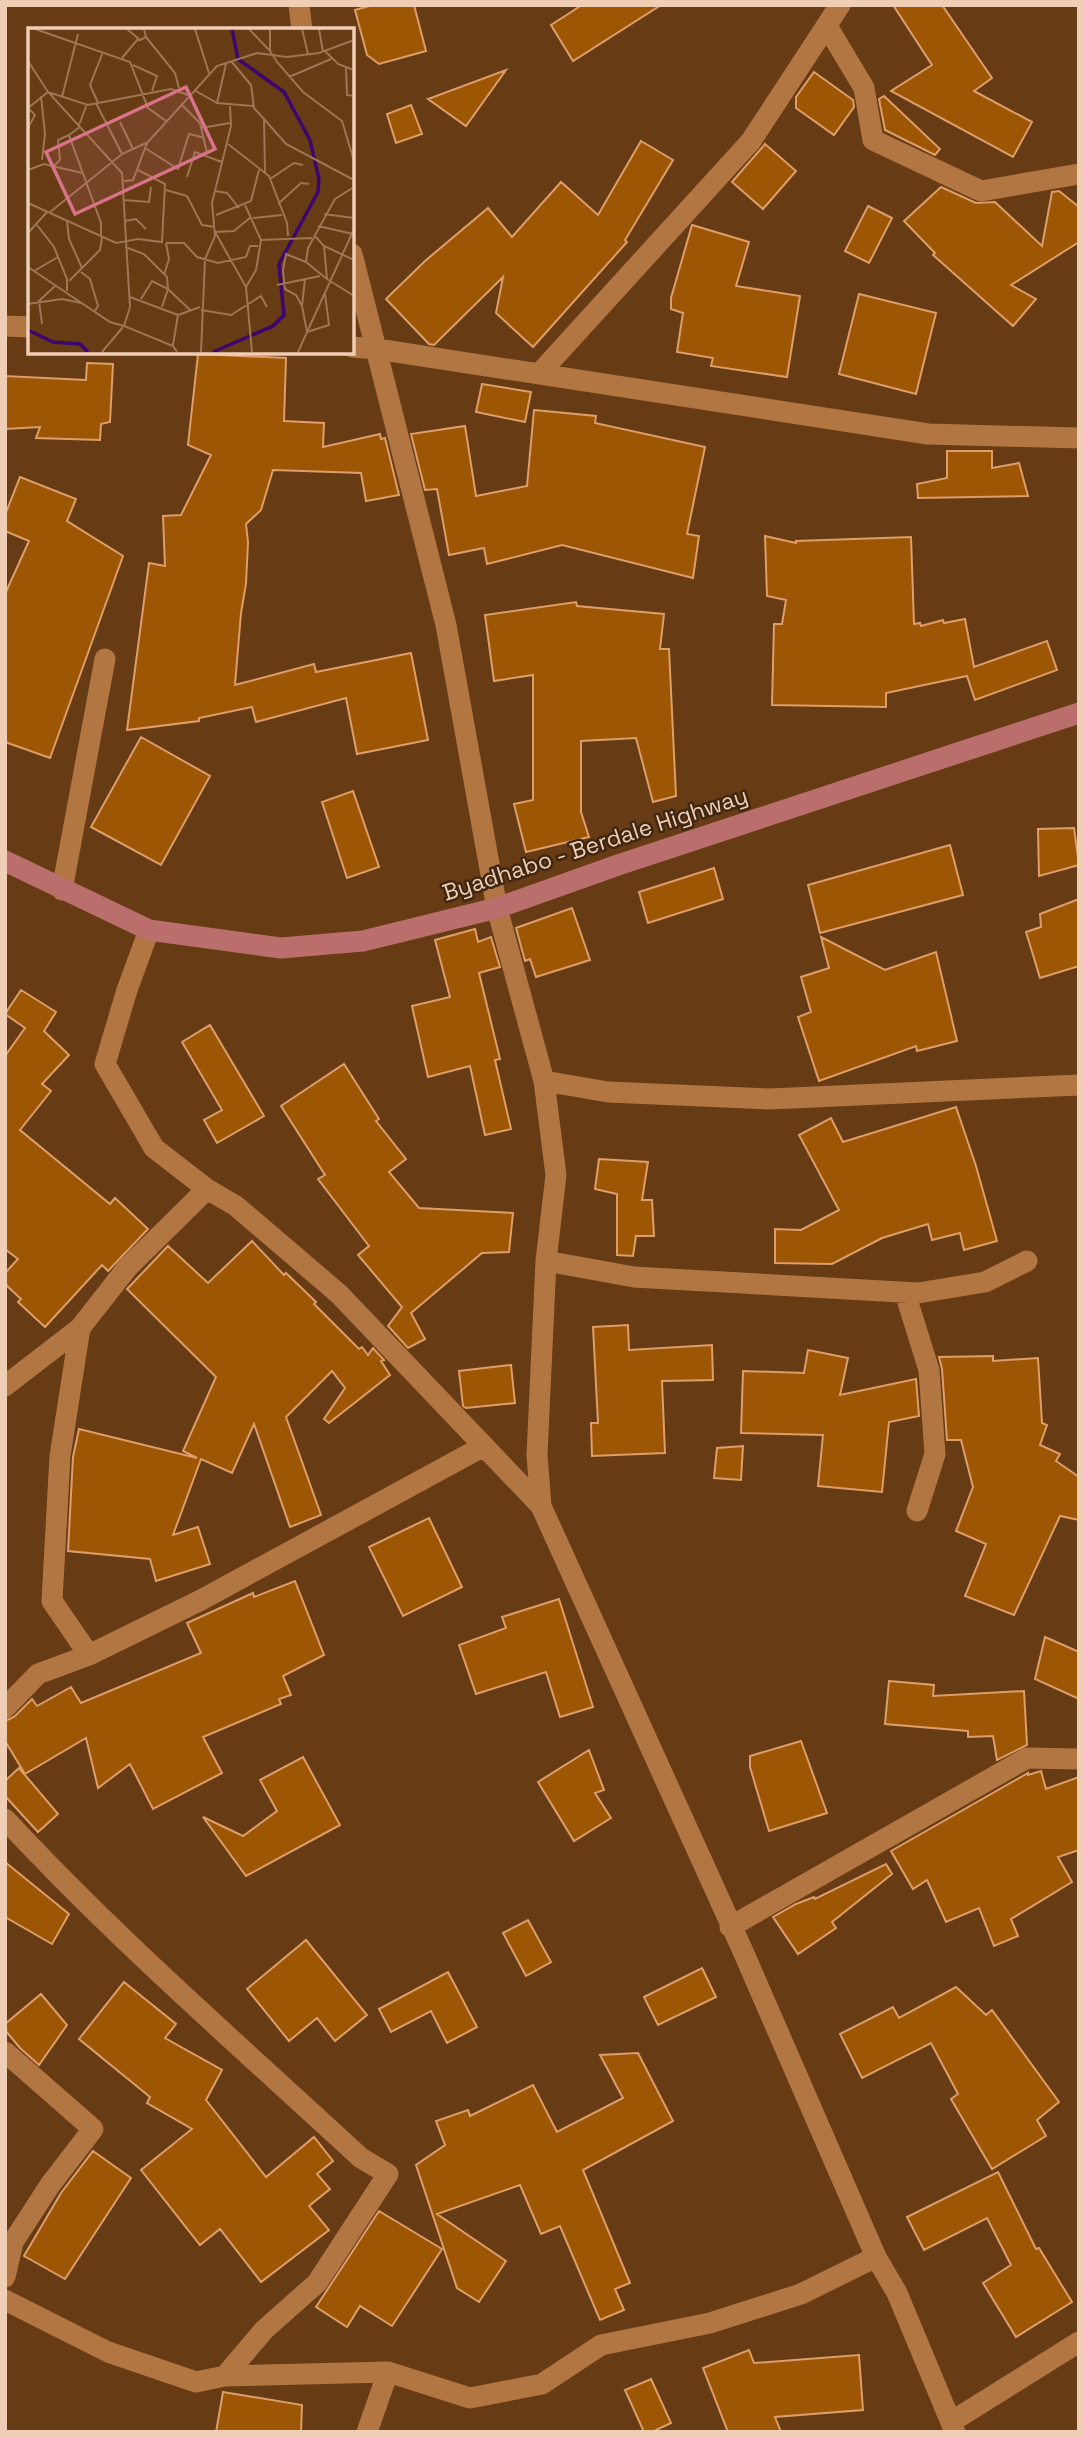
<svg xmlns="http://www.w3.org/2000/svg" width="1084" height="2437" font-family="'Space Grotesk',sans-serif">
<rect width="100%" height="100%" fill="#673b14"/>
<path fill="#9d5604" stroke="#dd9e6b" stroke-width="2" d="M373,5H414L426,51L379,64L367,55L355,10Z
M582,5H661L573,61L551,25Z
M893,5H942L992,78L974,91L1032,122L1013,157L891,91L932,65Z
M506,70L466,126L428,99Z
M814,72L853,100L854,107L834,135L796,108V97Z
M884,96L940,149L935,155L885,130L879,99Z
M411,105L422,134L396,143L387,114Z
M641,141L673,160L625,240L627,242L533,347L496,313L503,277L434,345L429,344L386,299L425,261L488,208L512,237L561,182L598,215Z
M765,144L796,171L763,209L732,182Z
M941,187L976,203L995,202L1042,246L1052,192L1059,191L1079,207V242L1011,285L1036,299L1013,326L933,255L935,253L904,221Z
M868,206L892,218L869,263L845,251Z
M692,225L749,242L736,286L800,296L787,377L711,366L713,358L677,352L683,313L671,309V298Z
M859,294L936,313L916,394L839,374Z
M198,354L286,358L284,421L324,423L323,447L380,434L381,439L385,438L399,495L366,501L361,473L273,470L261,510L246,524L248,542L246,584L241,613L235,685L314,664L316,672L411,653L428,740L357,754L346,698L256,722L252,707L199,718V721L127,730L149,563L165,566L163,516L181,515L211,455L188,445Z
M87,363L113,364L110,422L101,424L100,440L36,438L40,427L5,429V376L86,380Z
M482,384L531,392L525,422L476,412Z
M534,410L596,416L595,423L705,447L687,534L699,536L693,578L562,545L487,564L484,548L449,555L437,489L425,490L411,434L465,426L476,496L527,486Z
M947,451H992V468L1019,463L1028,496L918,498L917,484L947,478Z
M20,477L76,499L67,521L123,556L50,758L5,742V594L29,541L5,531V515Z
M765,536L796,543V541L911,537L914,624L920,623L921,626L943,620L944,623L965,619L974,667L1047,641L1057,670L975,700L967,676L886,693V707L772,705L774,624H782L786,600L767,596Z
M576,602L577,606L664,614L660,649H669L676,796L653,802L636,738L581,741V812L589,837L526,852L514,804L533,800V675L494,681L485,615Z
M141,737L210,776L161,865L91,827Z
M353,791L379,867L347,878L322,802Z
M1074,828L1079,865L1039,876L1038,829Z
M950,845L963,895L820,933L808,885Z
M714,868L723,899L648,923L639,892Z
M1079,899V966L1040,978L1026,932L1041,927L1040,914Z
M572,908L590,960L536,977L530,959L525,961L516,928Z
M475,929L478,942L491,937L500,967L479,973L500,1059L495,1060L511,1129L485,1135L470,1066L428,1077L412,1006L450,997L435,940Z
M821,937L885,970L936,952L957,1041L917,1051L916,1046L819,1081L798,1017L811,1012L801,977L829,968Z
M21,990L56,1012L44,1031L69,1055L42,1084L51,1091L20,1130L110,1204L115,1198L148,1229L108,1271L102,1265L45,1327L18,1302L21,1299L5,1284V1273L18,1259L5,1249V1056L25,1028L5,1014Z
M210,1025L264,1116L217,1143L204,1120L222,1110L182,1042Z
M344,1064L379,1119L376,1121L406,1159L389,1172L419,1208L513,1213L509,1252L482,1253L411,1313L425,1339L408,1348L388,1326L402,1307L358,1255L369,1246L318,1179L325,1175L281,1106Z
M956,1107L976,1166L997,1241L964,1250L960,1233L932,1240L928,1224L882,1238L832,1264L775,1263V1229L801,1230L839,1210L799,1135L831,1118L843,1142Z
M599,1159L648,1162L642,1200H652L654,1236H636L633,1256L617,1255V1194L595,1189Z
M252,1241L284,1275L286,1273L316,1302L314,1304L359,1349L362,1347L368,1355L373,1348L384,1360L381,1361L390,1375L329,1423L324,1419L345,1388L332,1371L286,1417L321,1515L290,1527L254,1424L232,1473L201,1459L173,1535L198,1527L210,1564L156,1581L150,1559L68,1551L73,1457L79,1429L197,1458L183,1451L216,1377L127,1289L168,1246L208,1283Z
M628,1325L629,1350L712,1345L713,1380L662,1381L665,1453L592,1456L591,1423H598L593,1327Z
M808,1350L848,1358L840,1395L916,1379L919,1416L889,1422L882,1492L818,1486L823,1435L741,1433L743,1371L804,1373Z
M993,1356V1361L1038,1358L1042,1423L1047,1425L1040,1445L1060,1454L1056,1461L1079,1477V1520L1060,1516L1014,1615L965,1596L986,1544L956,1531L973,1487L961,1440H947L942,1369L939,1357Z
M511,1365L515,1403L466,1408L463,1406L459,1371Z
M743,1446L741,1480L714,1478L717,1448Z
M429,1518L462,1587L403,1616L369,1547Z
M295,1581L324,1655L283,1676L291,1695L279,1699L281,1704L203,1737L222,1773L153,1809L130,1764L98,1788L86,1738L25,1774L5,1741V1721L14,1717L32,1699L37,1706L71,1687L81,1703L201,1653L187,1623L253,1593L254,1597Z
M559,1599L593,1707L560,1717L546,1672L476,1694L459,1645L506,1628L502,1617Z
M1045,1637L1079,1652V1699L1035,1679Z
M889,1681L934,1685L933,1696L1024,1691L1027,1745L997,1760L993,1736L968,1737V1731L885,1724Z
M801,1741L827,1813L769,1831L750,1767V1756Z
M589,1750L604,1790L595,1793L611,1818L574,1841L538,1782Z
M303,1757L340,1825L246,1876L203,1817L243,1836L277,1811L260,1780Z
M19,1768L58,1814L38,1832L5,1796V1781Z
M1041,1771L1046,1789L1079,1777V1850L1058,1857L1072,1882L1011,1919L1018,1936L994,1946L979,1908L946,1922L927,1880L913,1889L891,1851L1028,1773V1775Z
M5,1862L69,1914L52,1944L5,1917Z
M886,1864L892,1874L832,1922L836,1928L798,1954L773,1917L796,1904L814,1897L815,1899Z
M528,1920L551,1962L526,1976L503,1933Z
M306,1940L367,2015L335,2041L317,2018L289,2041L247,1989Z
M702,1968L716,1997L658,2025L644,1997Z
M448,1972L477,2027L447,2043L431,2011L391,2032L379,2009Z
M124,1982L176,2024L165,2038L222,2070L206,2100L266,2177L314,2137L333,2161L317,2174L330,2189L309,2206L329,2230L261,2282L220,2229L200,2245L141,2170L192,2129L147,2103L150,2097L79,2039Z
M956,1987L986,2015L992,2010L1059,2102L1037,2120L1046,2136L992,2169L951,2099L958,2094L931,2043L862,2078L840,2034L893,2007L899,2018Z
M41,1994L67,2025L39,2065L20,2048L5,2030V2024Z
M638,2053L673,2121L583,2170L630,2283L615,2289L624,2310L600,2320L560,2226L541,2234L520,2185L437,2214L506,2261L479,2302L457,2288L416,2165L445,2145L436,2121L468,2110L470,2116L533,2085L557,2132L623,2098L600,2055Z
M93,2151L131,2178L65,2279L24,2256L61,2193Z
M998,2172L1036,2249L1039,2248L1072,2302L1016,2337L983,2283L1011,2265L987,2218L924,2250L907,2217Z
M379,2211L442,2249L392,2326L360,2306L347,2327L316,2307Z
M749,2350L754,2363L859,2355L863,2410L775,2417L781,2432H728L703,2368Z
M651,2379L671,2423L652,2432H644L625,2390Z
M223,2392L302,2405L301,2432H216Z"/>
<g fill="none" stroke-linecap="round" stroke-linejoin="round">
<path stroke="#b27643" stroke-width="21" d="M299,5L302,30
M827,26L864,88L873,140L981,191L1079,174
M352,254L446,625L497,908L544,1081L556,1175L546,1261L537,1455L541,1506
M5,326L30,327
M352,347L377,349L928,434L1079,438
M539,374L751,141L840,5
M62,890L105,659
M149,930L127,990L105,1064L154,1148L207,1189L236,1206L339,1294L541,1506L742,1949L876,2257L897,2293L955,2432
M544,1081L608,1092L770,1099L1079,1085
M546,1261L634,1277L918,1293L985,1282L1027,1261
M905,1293L929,1370L935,1454L917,1511
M80,1328L60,1456L52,1601L89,1655
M5,1386L80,1328L127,1268L207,1189
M5,1708L38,1674L89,1655L201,1600L484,1446
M5,1819C116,1939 241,2047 361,2158L388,2174L317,2283L264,2330L225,2376
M730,1927L1027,1758L1079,1759
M5,2052L93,2129L50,2185L13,2242L5,2277
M5,2300L108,2352L196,2382L225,2376L388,2372L470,2398L542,2384L601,2345L710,2323L801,2294L876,2257
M951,2422L1079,2342
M367,2432L388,2372"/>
<path stroke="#bb6f6c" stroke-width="21" d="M5,861L149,930L281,948L363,941L497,908L618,865L1079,713"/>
</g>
<g text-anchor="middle" stroke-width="5" stroke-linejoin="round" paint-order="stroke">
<g font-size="23" fill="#efceb5" stroke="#402712">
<text transform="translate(595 844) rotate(-18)" y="8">Byadhabo - Berdale Highway</text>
</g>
</g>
<g transform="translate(28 28)">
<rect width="326" height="326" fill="#673b14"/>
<path fill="none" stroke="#3b066d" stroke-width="3.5" d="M0,302L25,314L52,316L60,324M185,324L245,298L256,287L251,236L290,164L291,151L282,112L256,64L210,31L204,1"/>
<path fill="none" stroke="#9d7654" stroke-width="2" d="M7,1L102,34L120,80L138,93M99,1L112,12L118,9L116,1M167,1L181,45M221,1L242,23M242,1V23L249,34L275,64L314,93L326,133M274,1L280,26M291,1L295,24M118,9L147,45L151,60M297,23L310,36L326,42M94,30L110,11M0,33L20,64L94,145L102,279L96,298L145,318L149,324M203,33L223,57L226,80L236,91L237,145M105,37L129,48L124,63M318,40L319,67L326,68M261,49L303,31M166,62L189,75L225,78M13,68L17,106L14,132M34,69L50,6M68,75L94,126M70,75L62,57L75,24M189,75L198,36M153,76L172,95L179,125M0,80L20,64L60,77L143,61L160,67M236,91L258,116L326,152M92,94L105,121M51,97L59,76M52,99L41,107L73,195V208M0,100L7,87L0,80M173,100L202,95M200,116L241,148L259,195L260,208M117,120L150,141L161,106L177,110M26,138L32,132L30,112L41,107M0,142L16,136L54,145M159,149L167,124L194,134M242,151L266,135L275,137M96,153L105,152L119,115L189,38L229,25L259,29L291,25L326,12M138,162L159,168L174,197L187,199M187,163L199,165L211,180M96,172L121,174L123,159M0,175L88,215L110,211L134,214L137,156L110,142M250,176L273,155L281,156M217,177L233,212L284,210M21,185L94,126L118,115M296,186L326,190M188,187L223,173L231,142M225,190L254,187M39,193L41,211L54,240M97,193L108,191L118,201M9,197L26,219L39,251V263M290,198L325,206M0,205L19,184M286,207L296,218L326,232M138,215H156L169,229L190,235L218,229L222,218H230M296,218L299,251L326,268M97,219L116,226L139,249L140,261L162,282M0,239L82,294L96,298M6,243L30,229M53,244L62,251L70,278L66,284M136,247L141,231L138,215M277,251L274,278L279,304L301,297L297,266M299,251L278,234L280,220L307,171L326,159M41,253L72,222L74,209M249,257L292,248M218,259L187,204L206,203L223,189M102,269L150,287M113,271L124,253L140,261L134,279M0,276L34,271L53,275M274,278L268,267L257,261L255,242L258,226L278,234M173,282L203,287L233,268L239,279M150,287L172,279M14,296L11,273L27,258M145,317L150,287M74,324L95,299M173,324L177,231L187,208L184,175L203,98L202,78M224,324L218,259L228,242L233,212M270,324L326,201"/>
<path fill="#d87388" fill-opacity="0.15" stroke="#d87388" stroke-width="3.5" d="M158,59L187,121L47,186L18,124Z"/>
<rect width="326" height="326" fill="none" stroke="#efceb5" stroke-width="3.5"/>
</g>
<rect width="1084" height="2437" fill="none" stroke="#efceb5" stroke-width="14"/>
</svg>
